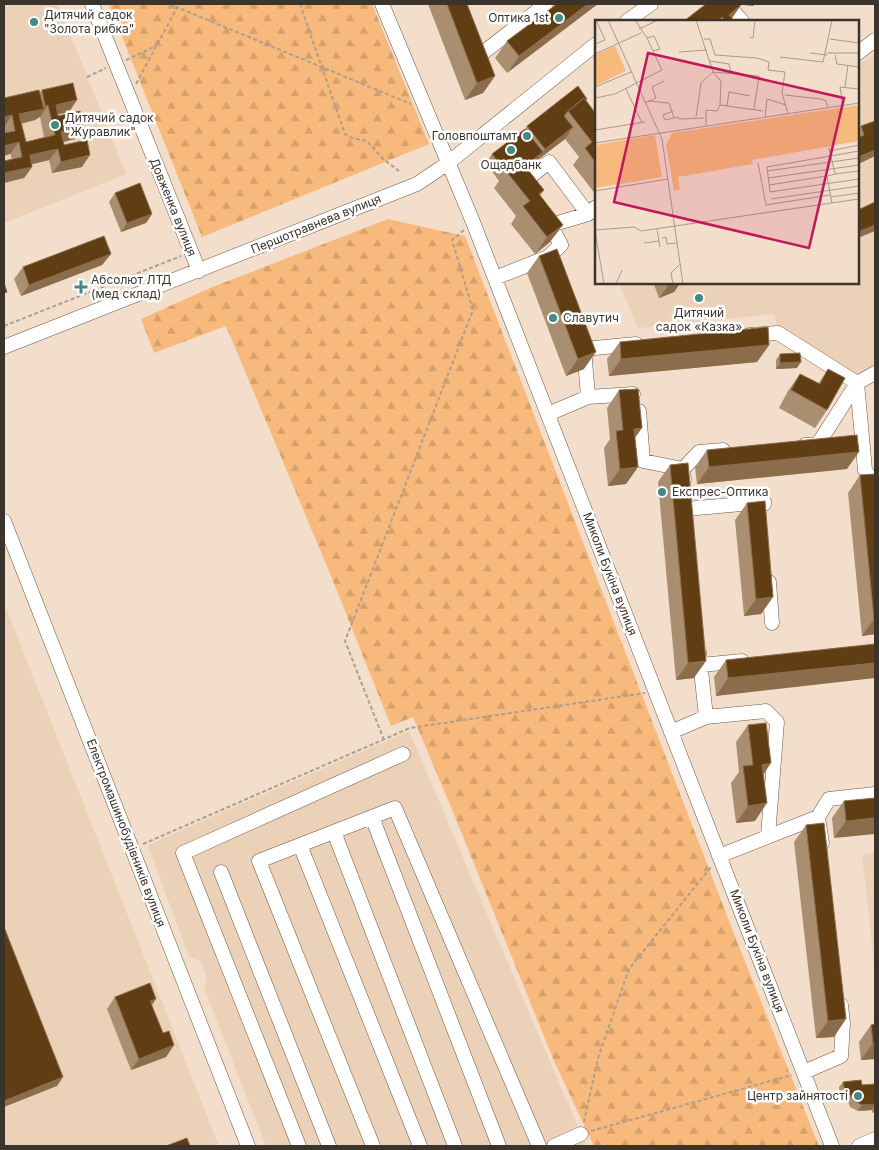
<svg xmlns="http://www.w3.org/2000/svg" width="879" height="1150" font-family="Inter,sans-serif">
<defs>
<pattern id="forest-firs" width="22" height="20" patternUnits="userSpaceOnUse" patternTransform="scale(1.25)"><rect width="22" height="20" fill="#f8ba7c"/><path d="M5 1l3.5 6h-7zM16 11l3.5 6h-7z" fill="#d6a06b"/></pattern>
</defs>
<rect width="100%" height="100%" fill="#f2decb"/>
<path fill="#ead1b8" d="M4,4H58L126,174L4,223Z
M875,53V367L854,379L778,330L774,314L638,328L619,283L858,282V65Z
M4,603L219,1146H4Z
M409,731L581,1134L587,1146H266L204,988L207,977L200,961L189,957L148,845Z
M875,853V971L862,855Z"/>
<path fill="url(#forest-firs)" d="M109,4H372L429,144L202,237Z
M388,219L465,236L736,939L819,1146H594L554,1061L453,812L413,717L391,726L331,576L226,326L154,353L141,319L210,288Z"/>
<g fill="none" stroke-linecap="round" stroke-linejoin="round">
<defs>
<path id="minor" d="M92,4L199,271
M382,4L473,222L832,1146
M727,4L742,21
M627,21L651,4
M858,53L875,40
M480,55L546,4
M532,188L527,179L549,162L588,214
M551,225L588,214L596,207
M495,278L548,257L561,245L547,218
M749,335L778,333L857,383
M4,347L417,184L448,163L596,44
M584,348L588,397
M584,349L636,344
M857,383L865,470L875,486
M639,411L643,461L683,469
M548,414L588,397L633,394
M805,445L818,444L857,383L875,373
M684,480L683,469L699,452L723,450
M686,509L764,502V504
M4,521L248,1146
M769,582L772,623
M699,651L706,717
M701,665L742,661
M671,732L706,717L766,711L777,722L768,836
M372,817L499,1146
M334,832L455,1146
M822,843L818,817L829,799L875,794
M300,845L420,1146
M719,856L818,817
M221,872L329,1146
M804,1072L841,1056L843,1024L841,1005
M299,1146L183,853L403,754
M373,1146L259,861L395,808L539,1146
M554,1146L581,1134
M859,1146L875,1139"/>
</defs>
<use href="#minor" stroke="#695847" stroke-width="15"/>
<path stroke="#ad9e8f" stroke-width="2" stroke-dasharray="4 2.5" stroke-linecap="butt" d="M169,4L411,104
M300,4L345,134L352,138L367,141L383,159L399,171
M126,60L156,46
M87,77L106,68
M136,84L179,4
M4,326L181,256
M384,740L345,641L473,310L452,240L464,230
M143,844L410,728L645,693
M584,1122L598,1058L629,969L711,867
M591,1131L792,1075"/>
<use href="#minor" stroke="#fff" stroke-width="14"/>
</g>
<path fill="#aa8e70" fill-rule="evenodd" d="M428,4H467L495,76L483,93L465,100Z
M557,4L507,73L495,58L507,41Z
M741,5L732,18L734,21H684Z
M42,90L69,112L58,114L75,139L64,142V145L82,167L52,173L49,160L32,164V167L24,178L12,160L4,127V98L40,92ZM40,117L44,137L26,142L21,124L35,120L38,118Z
M586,100L596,114V195L573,165L579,157L565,139L527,168L544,190L540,196L550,242L535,254L511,224L516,216L494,188L499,181L486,163L492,154L525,129L527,126Z
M875,121V156L858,164V131L861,126Z
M115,193L152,214L146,223L121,232L109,202Z
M111,254L102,265L21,296L14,279L23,267Z
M539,256L584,369L566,376L527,273Z
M653,282H681L674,292L659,298Z
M620,342L769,345L757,362L609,376L607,359Z
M780,354L797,368L776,369V360Z
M828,369L827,410L815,428L779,408L788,391L800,374L818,384Z
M619,390L635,439L638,467L626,484L608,486L604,448L610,439L607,408Z
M707,450L847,469L697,484L695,467Z
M670,465L694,678L676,680L658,482Z
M875,474V634L862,636L848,493L860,475Z
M747,503L773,597L761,614L744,616L735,520Z
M875,644L716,696L714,677L726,660Z
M748,725L763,775L755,821L736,823L731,783L739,772L736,742Z
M875,798L834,838L832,818L844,801Z
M806,825L834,1037L816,1038L794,842Z
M115,997L152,1005L163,1033L174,1045L166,1057L131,1070L107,1009Z
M875,1024V1059L861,1060L859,1042L871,1025Z
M843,1082L862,1085L875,1084V1112L872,1113V1110L858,1111L850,1107L848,1101L841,1102L839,1087Z"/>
<path fill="#8c6d4b" d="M588,4H598L507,73L519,56Z
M745,4H755L753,6L744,5Z
M741,5L730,21L729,15Z
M495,76L483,93L465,100L477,83Z
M77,100L69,112L50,116L56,105Z
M48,105L40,117L38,118L35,120L14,125L19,114L43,109L45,106Z
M12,115L4,127V117Z
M83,127L75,139L53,144L61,132Z
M573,127L565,139L536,161L545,149Z
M19,142L10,154L4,156V146Z
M58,149L49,160L21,167L30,155Z
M875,150V156L858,164V157Z
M543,152L536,161L520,174L526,165Z
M90,155L82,167L52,173L61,162Z
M32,167L24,178L4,183V173Z
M152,214L146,223L121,232L127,223Z
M563,225L550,242L535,254L547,237Z
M875,225V231L858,238V232Z
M111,254L102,265L21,296L29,285Z
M677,282H681L674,292L659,298L668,286Z
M769,345L757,362L609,376L621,359Z
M596,352L584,369L566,376L578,359Z
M801,362L797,368L776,369L780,363Z
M642,428L630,445L634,429Z
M859,452L847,469L697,484L709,467Z
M638,467L626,484L608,486L620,469Z
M773,597L761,614L744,616L756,599Z
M875,618V634L862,636L874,619Z
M706,661L694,678L676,680L688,663Z
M875,663V678L716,696L728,678Z
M771,763L759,781L762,765Z
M767,803L755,821L736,823L748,806Z
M875,818V834L834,838L846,821Z
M156,999L148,1011L150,1001Z
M846,1019L834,1037L816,1038L828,1021Z
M873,1043H875V1059L861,1060Z
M174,1045L166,1057L131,1070L139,1059Z
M63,1077L57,1086L4,1107V1101Z
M852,1095L848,1101L841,1102L846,1096Z
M875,1104L872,1110L858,1111L862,1105Z"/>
<path fill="#613d14" stroke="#8c6d4b" d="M447,4H467L495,76L477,83Z
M557,4H588L519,56L507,41Z
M706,4H740L741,5L729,15L734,21H725L722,17L717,21H684Z
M73,83L77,100L56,105L58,116L80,111L83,127L61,132L64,145L87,140L90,155L61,162L58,149L30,155L32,167L4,173V161L22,157L19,142L4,146V133L15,131L12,115L4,117V98L39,90L44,109L19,114L26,142L55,135L48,105L45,106L42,90Z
M578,86L587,99L586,100L584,98L568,111L564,116L573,127L545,149L527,126Z
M584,98L596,114V163L585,148L592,142L568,111Z
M875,121V150L858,157V138L864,135L861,126Z
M525,129L543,152L526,165L520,160L505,172L492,154Z
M520,160L544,190L539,194L563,225L547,237L523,206L530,201L506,171Z
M140,183L152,214L127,223L115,193Z
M875,202V225L858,232V210Z
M104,236L111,254L29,285L23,267Z
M557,249L596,352L578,359L539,256Z
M666,282H677L668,286Z
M4,283L7,292L4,293Z
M768,327L769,345L621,359L620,342Z
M800,353L801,362L780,363V354Z
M828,369L845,378L827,410L791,390L800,374L820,384Z
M638,389L642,428L634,429L638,467L620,469L616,431L623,430L619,390Z
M857,435L859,452L709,467L707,450Z
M688,463L706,661L688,663L670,465Z
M875,474V618L874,619L860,475Z
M765,501L773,597L756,599L747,503Z
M875,644V663L728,678L726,660Z
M766,723L771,763L762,765L767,803L748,806L743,766L753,765L748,725Z
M875,798V818L846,821L844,801Z
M824,823L846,1019L828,1021L806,825Z
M4,927L63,1077L4,1101Z
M150,983L156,999L150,1001L163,1033L169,1031L174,1045L139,1059L115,997Z
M875,1024V1043H873L871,1025Z
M861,1080L862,1085L875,1084V1104L862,1105L855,1101L852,1095L846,1096L843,1082Z
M187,1138L190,1146H166Z"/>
<g fill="#438a83" stroke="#fff" stroke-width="2">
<circle cx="559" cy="18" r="5"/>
<circle cx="34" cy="22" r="5"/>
<circle cx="55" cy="125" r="5"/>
<circle cx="527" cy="136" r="5"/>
<circle cx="511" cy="150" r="5"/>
<path d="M78.5 279.5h5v5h5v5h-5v5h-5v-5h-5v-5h5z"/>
<circle cx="699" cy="298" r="5"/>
<circle cx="553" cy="318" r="5"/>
<circle cx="662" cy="492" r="5"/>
<circle cx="858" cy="1096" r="5"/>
</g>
<g text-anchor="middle" stroke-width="5" stroke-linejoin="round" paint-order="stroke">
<g font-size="12" fill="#3b342c" stroke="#fff" text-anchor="start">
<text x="44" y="19">Дитячий садок<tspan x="44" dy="14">"Золота рибка"</tspan></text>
<text x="549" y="22" text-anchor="end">Оптика 1st</text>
<text x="65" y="122">Дитячий садок<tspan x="65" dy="14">"Журавлик"</tspan></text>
<text x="517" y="140" text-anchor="end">Головпоштамт</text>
<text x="511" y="169" text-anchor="middle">Ощадбанк</text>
<text x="91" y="284">Абсолют ЛТД<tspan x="91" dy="14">(мед склад)</tspan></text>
<text x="699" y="317" text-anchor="middle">Дитячий<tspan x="699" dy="14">садок «Казка»</tspan></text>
<text x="563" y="322">Славутич</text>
<text x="672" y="496">Експрес-Оптика</text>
<text x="848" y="1100" text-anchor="end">Центр зайнятості</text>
</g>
<g font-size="12" fill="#3b342c" stroke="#fff">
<text transform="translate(173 207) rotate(68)" y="4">Довженка вулиця</text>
<text transform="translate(316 224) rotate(-22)" y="4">Першотравнева вулиця</text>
<text transform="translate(610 574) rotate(69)" y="4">Миколи Букіна вулиця</text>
<text transform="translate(126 833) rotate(69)" y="4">Електромашинобудівників вулиця</text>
<text transform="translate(757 951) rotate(69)" y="4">Миколи Букіна вулиця</text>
</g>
</g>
<g transform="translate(595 20)">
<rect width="264" height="264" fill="#f2decb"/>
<path d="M20,26L31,51L0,66V35Z" fill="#f8ba7c"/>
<path d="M264,85V121L157,140L158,144L83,157L85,170L79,171L71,125L77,113ZM60,115L67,157L0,168V125Z" fill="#f8ba7c"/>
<path fill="none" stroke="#a99a8b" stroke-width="1" d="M13,0L67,119L88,264M101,0L118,52L126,61L125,85L168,91M44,9L63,0M155,17L158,18L160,0M52,18L59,16L65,29L58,31M109,19H115L120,35L162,38L174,42L173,50L190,52L187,73L193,94M235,19L264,23M0,24L10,20L1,0M84,32L112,30M215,33L232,35M232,33H264M0,34L46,13M240,35L242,44L264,47M185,37L228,42L237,0M115,41L134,44L136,53M118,52L164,56L159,89M0,67L36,52M250,67L253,45M31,69L47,103M190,75L226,79L231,81L233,88M0,78L20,74L67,50L52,18L40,0M53,81L74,83L79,98M50,83L61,78L57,67L69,61M132,86L134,72L155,76M248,86L245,67L264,69M78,91L68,95L70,100L83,97L84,99L109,98M101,97L106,63L118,52M170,97L172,79L191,85M111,106V90L122,91L125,85M0,110L50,102M0,123L264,83M234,128L240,154L232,156L237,183M235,131L264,125M264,131L172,147L175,172L264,159M163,143L171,185L235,175M172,151L264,138M240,154L264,151M173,158L264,145M174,165L232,156M0,171L73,159M236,177L264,173M176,179L264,166M62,209L65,227M0,210L39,207L46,211L264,179M0,211L9,264M67,218L71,217L72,224L82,223M49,223L64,221M21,264L27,250M78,264L76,253L84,245"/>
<path fill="#c2185b" fill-opacity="0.15" stroke="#c2185b" stroke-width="2.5" d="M53,33L249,78L214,228L19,182Z"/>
<rect width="264" height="264" fill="none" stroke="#3b342c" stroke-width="2.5"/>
</g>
<rect width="879" height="1150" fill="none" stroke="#3b342c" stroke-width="10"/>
</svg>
